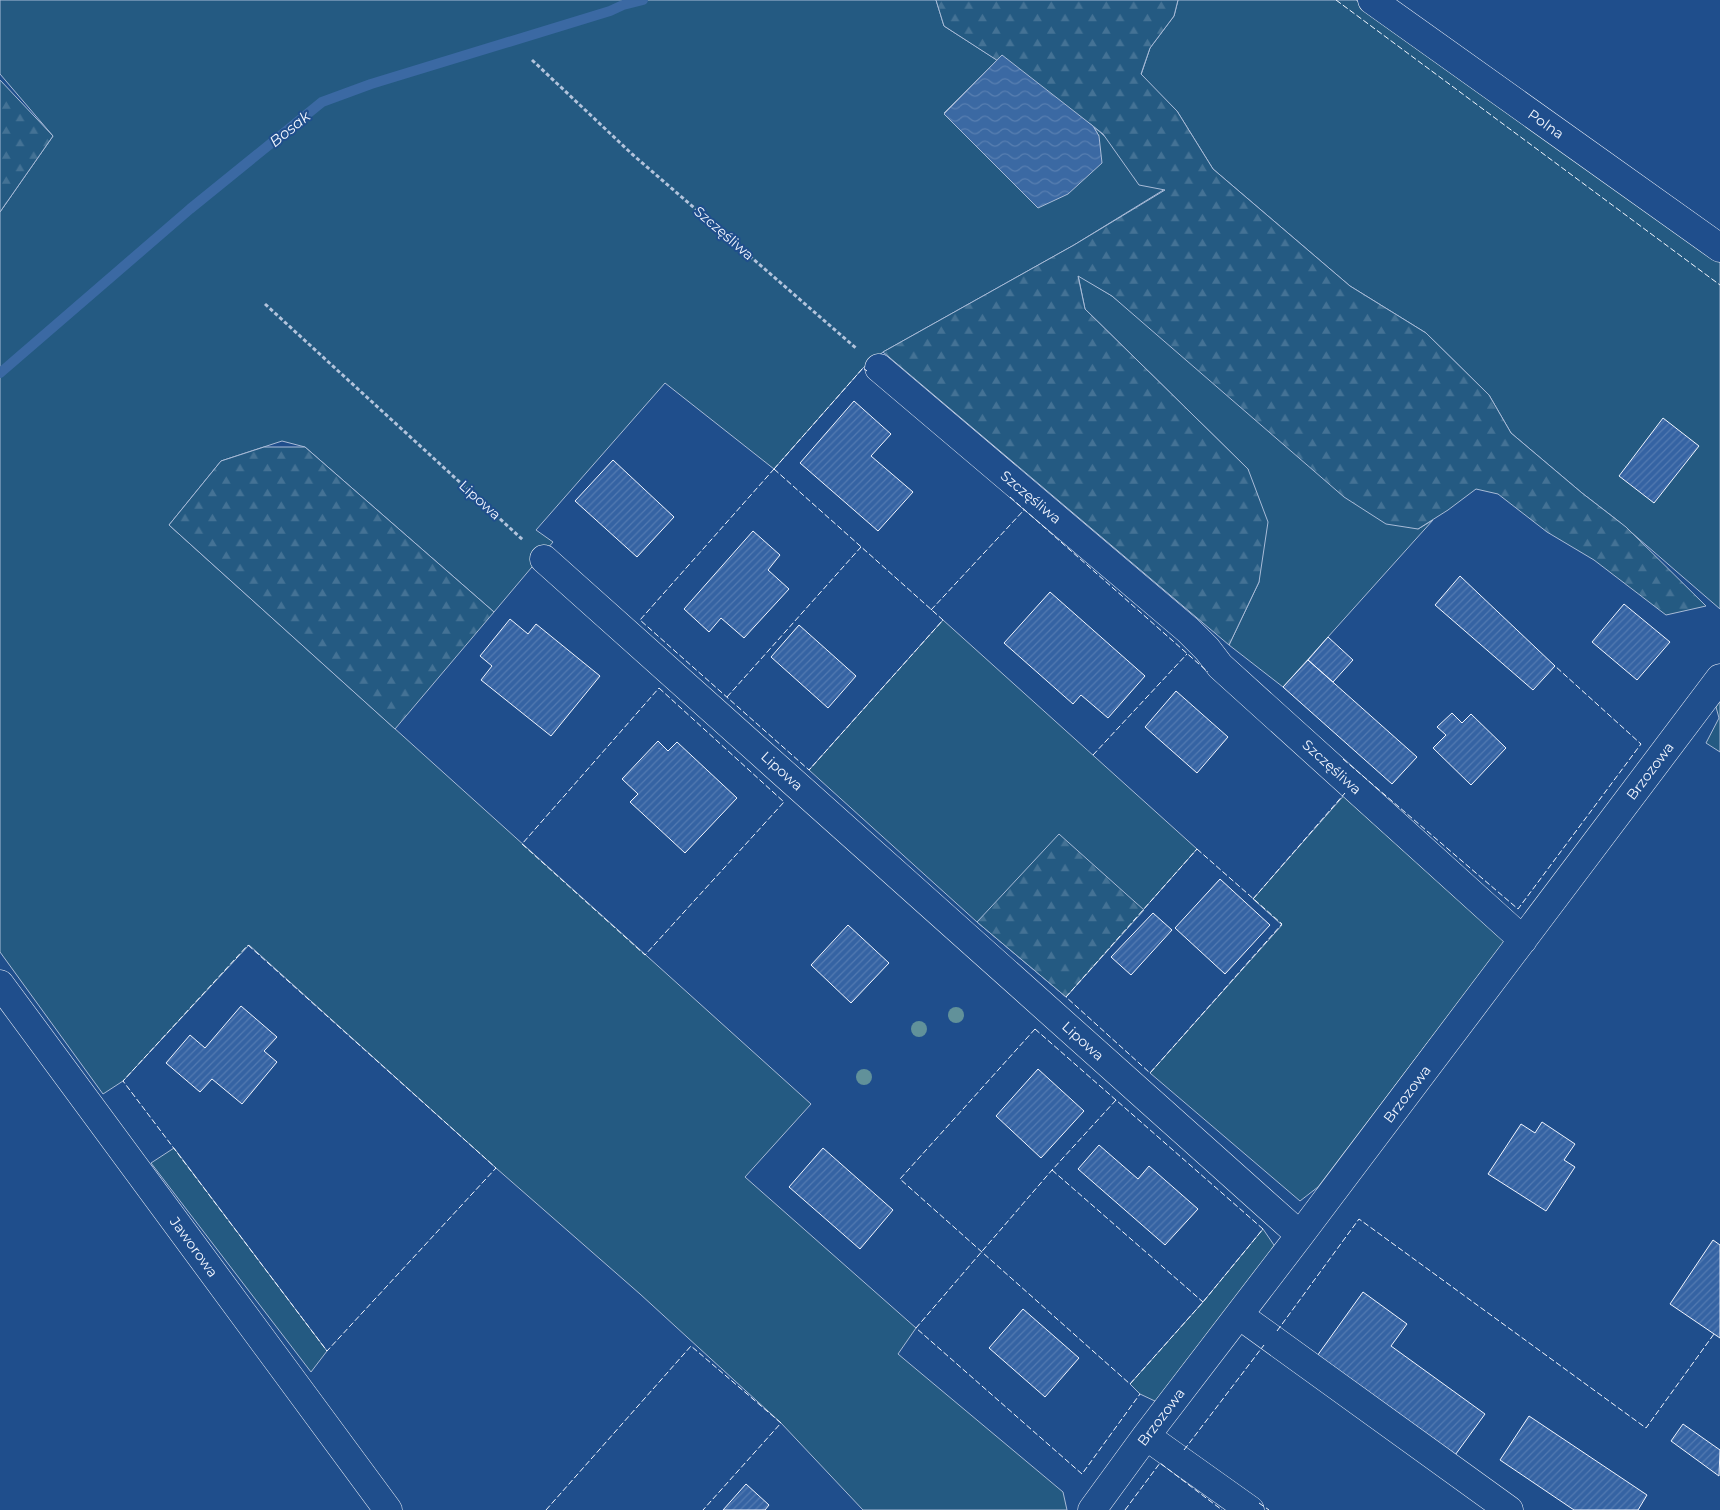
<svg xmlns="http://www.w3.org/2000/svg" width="1720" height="1510" font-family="Montserrat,sans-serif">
<defs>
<pattern id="forest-firs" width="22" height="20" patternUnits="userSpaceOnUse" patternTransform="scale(1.25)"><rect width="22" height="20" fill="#245a82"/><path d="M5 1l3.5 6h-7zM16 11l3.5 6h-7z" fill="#447295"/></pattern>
<pattern id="water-waves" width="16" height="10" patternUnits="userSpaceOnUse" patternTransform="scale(1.25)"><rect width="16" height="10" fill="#3b69a3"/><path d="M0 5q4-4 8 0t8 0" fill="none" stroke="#587fb1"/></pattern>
<pattern id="building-hatch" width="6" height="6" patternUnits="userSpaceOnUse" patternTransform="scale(1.25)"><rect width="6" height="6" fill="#3563a3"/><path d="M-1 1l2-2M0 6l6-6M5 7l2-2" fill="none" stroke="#537ab1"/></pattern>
</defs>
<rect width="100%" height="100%" fill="#1f4e8c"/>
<path fill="#245a82" stroke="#a8bbd7" d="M0,0H936L944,26L997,60L944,113L1099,136L1093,126L1165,189L1074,245L883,352L863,368L774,469L665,383L536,530L553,542L494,612L305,447L282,441L221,461L169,525L811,1104L745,1177L916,1328L898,1354L1063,1492L1067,1510H863L781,1423L640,1294L496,1168L249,945L123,1081L103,1094L0,952V212L53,136L0,74Z
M1178,0H1356L1720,262V609L1617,520L1582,493L1511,433L1489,395L1426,333L1350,286L1213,169L1177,111L1141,75L1150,48L1174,16Z
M1078,275L1112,296L1418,529L1433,520L1283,687L1229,645L1259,582L1248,469L1085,309Z
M943,620L1197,849L1066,997L977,922L809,770Z
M1720,701V752L1706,743L1719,718L1716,707Z
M1346,793L1506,943L1425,1046L1318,1187L1300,1201L1150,1073L1282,925L1253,899Z
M174,1148L327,1351L311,1372L151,1163Z
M1263,1229L1276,1248L1157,1402L1140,1394L1130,1384L1203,1302Z"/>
<path fill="url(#forest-firs)" stroke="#a8bbd7" d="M936,0H1178L1174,16L1150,48L1141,74L1177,111L1213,169L1350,286L1426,333L1489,395L1511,433L1582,493L1626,527L1706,606L1666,615L1594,560L1547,532L1498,494L1476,489L1448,510L1418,529L1386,524L1344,497L1112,296L1078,276L1085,309L1248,469L1268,522L1259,582L1229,645L883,352L1074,245L1165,190L1139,185L1103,134L1093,126L1009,68L944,26Z
M0,80L53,136L0,212Z
M264,447H305L494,612L395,729L169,525L221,461Z
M1059,834L1144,910L1066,997L977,922Z"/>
<path fill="url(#water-waves)" stroke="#a8bbd7" d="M1002,55L1093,126L1099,136L1102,163L1068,194L1038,208L944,114Z"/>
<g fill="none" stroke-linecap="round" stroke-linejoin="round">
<path stroke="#3b69a3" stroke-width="10" d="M0,373L190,209L322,102L371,84L610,11L623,5L643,0"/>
</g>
<path fill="url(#building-hatch)" stroke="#f2f6ff" d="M854,401L891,434L871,456L913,492L878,531L800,463Z
M1663,418L1699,446L1654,503L1619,476Z
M613,460L674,517L637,557L575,501Z
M753,531L780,555L768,570L789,589L744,638L721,618L709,632L684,609Z
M1460,576L1555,666L1533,690L1435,605Z
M1050,592L1145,676L1108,718L1081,695L1073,704L1004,643Z
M1624,604L1670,642L1637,680L1592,642Z
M510,619L528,634L536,624L600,676L551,736L481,680L492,666L480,656Z
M799,625L856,676L828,708L771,657Z
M1328,637L1353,660L1333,682L1308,660Z
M1308,660L1417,757L1392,784L1283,687Z
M1176,691L1228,737L1197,773L1145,727Z
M1452,713L1462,723L1471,714L1506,748L1471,785L1433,748L1446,735L1437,727Z
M658,741L668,751L677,742L737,798L685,853L630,802L638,794L622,779Z
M1220,879L1270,925L1225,974L1175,928Z
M1153,913L1172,930L1131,975L1111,957Z
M848,925L889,963L851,1003L811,965Z
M241,1006L277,1037L264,1051L277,1062L242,1104L212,1079L200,1092L166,1063L190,1035L205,1048Z
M1038,1069L1084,1111L1041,1158L996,1116Z
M1542,1122L1575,1144L1564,1160L1575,1167L1546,1211L1488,1174L1521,1124L1535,1133Z
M1099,1145L1138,1179L1149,1166L1198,1209L1165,1245L1078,1169Z
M823,1148L893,1210L860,1249L789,1187Z
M1713,1240L1720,1245V1338L1670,1304Z
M1363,1292L1407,1324L1391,1346L1485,1414L1450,1462L1312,1363Z
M1023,1309L1079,1358L1045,1397L989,1348Z
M1529,1416L1647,1495L1638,1510H1574L1500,1460Z
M1683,1424L1720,1450L1719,1476L1671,1441Z
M746,1484L769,1505L765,1510H723Z"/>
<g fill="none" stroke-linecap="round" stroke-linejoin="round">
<defs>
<path id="minor" d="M1372,0L1720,248
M879,368L1188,630L1207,649L1220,666L1523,940
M544,559L1300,1235
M0,984L388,1510
M1239,1315L1509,1510
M1146,1436L1250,1510
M1092,1510L1146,1436L1300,1235L1720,678"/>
</defs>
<use href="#minor" stroke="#f2f6ff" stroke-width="29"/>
<path stroke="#b3c4dc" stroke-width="3" stroke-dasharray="4 2.5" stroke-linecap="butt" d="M532,60L632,154L857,349
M265,304L523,540"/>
<use href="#minor" stroke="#1f4e8c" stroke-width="28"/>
<path stroke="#f2f6ff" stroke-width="1" stroke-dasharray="6 2.5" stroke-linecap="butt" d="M1336,0L1720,285
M774,469L863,368L867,371
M774,469L943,620L809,770L640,620Z
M1010,497L1208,672
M931,610L1024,510
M659,688L784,802L645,955L522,844Z
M727,697L861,547
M1093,755L1187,654
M1343,759L1518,909L1641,744L1555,666
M1197,849L1282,924L1150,1073L1066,997Z
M1253,899L1345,793
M248,945L496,1168L327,1351L123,1081Z
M1035,1029L1263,1229L1203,1302L1130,1384L900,1179Z
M1116,1100L1052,1170L916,1328L1082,1474L1140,1394
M1052,1170L1203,1302
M1277,1331L1359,1219L1646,1428L1714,1334
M1184,1450L1264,1345
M1259,1503L1269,1510
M546,1510L691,1346L781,1423L703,1510
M1125,1510L1160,1463L1222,1510"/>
</g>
<g fill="#61919a">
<circle cx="956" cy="1015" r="8"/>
<circle cx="919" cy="1029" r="8"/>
<circle cx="864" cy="1077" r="8"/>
</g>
<g text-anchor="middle" stroke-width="4" stroke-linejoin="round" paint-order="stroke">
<g font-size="14" fill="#f2f6ff" stroke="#1f4e8c">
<text transform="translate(1546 124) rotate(35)" y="5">Polna</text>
<text transform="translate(724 233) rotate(41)" y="5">Szczęśliwa</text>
<text transform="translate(1031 497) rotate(40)" y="5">Szczęśliwa</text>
<text transform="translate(480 500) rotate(42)" y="5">Lipowa</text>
<text transform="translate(1332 767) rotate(42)" y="5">Szczęśliwa</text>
<text transform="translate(782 771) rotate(42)" y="5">Lipowa</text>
<text transform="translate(1650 771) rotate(-53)" y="5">Brzozowa</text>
<text transform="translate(1083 1041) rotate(42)" y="5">Lipowa</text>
<text transform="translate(1407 1094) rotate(-53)" y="5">Brzozowa</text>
<text transform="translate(194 1247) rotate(54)" y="5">Jaworowa</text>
<text transform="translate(1161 1417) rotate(-53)" y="5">Brzozowa</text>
</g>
<g font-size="15" font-style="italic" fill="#f2f6ff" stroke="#1f4e8c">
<text transform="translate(290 129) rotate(-39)" y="5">Bosak</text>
</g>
</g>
</svg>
